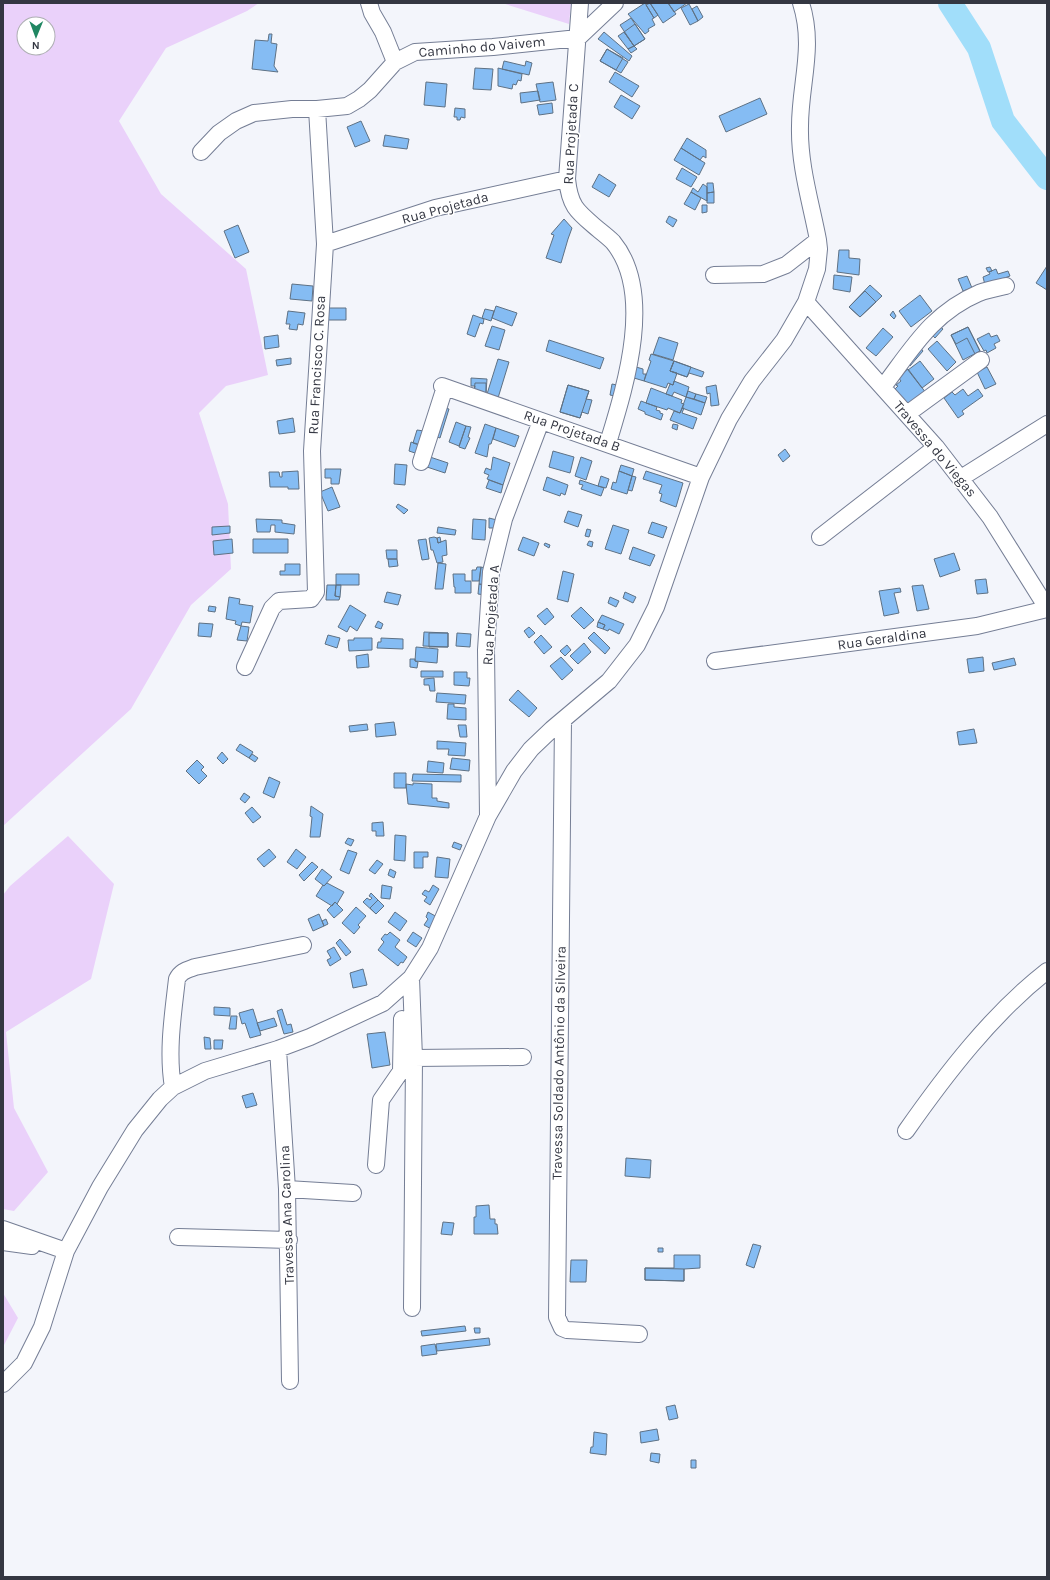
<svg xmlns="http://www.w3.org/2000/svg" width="1050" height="1580" font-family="Karla,sans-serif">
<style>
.green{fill:#ead1fa;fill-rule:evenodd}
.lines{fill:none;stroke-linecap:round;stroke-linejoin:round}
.river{stroke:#a1defa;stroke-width:24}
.building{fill:#85bcf3;stroke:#5e7184}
.minor-casing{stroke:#757e95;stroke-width:18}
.minor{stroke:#fff;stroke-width:16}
.labels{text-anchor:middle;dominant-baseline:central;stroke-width:3;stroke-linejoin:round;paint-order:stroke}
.street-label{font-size:14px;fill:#343742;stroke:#fff}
</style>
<rect width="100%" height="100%" fill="#f3f5fb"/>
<path class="green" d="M3,3H259L247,11L166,48L119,121L161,194L246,269L268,375L226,386L199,413L228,504L231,569L191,605L131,709L3,826ZM24,24H48V48H24Z
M502,3H571L569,24Z
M68,836L114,884L91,979L6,1032L14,1108L48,1172L14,1211L3,1209V895L10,886Z
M3,1293L18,1318L3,1347Z"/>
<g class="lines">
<path class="river" d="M950,3L979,48L1003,121L1047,178"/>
</g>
<path class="building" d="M645,3L654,18L652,19L655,25L648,29L649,31L645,34L628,14Z
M650,3L658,15L654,18L646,5Z
M650,3H668L676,14L663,23Z
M668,3H687L674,12Z
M689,4L698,21L690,25L681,8Z
M697,6L703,17L698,21L692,9Z
M631,18L645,39L634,46L620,25Z
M635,24L645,39L634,46L624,32Z
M604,32L632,56L629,61L598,39Z
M624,32L634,46L628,49L618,36Z
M269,34H272L271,43L277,44L274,66L278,72L252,69L255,40L268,41Z
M634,46L637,49L631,53L628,49Z
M607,49L623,58L616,70L600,61Z
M607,49L628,62L621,73L600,61Z
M504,61L525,66L526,61L532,63L529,75L502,69Z
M475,68L493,69L491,90L473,89Z
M498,68L522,74L521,81L518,80L516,85L513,84L512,89L498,86Z
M615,72L639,86L632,97L609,82Z
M426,82L447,84L445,107L424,105Z
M553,82L556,100L540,102L536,84Z
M538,91L540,100L521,103L520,93Z
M621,95L640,106L632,119L614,107Z
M760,98L767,114L726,132L719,116Z
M552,103L553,113L539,115L537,105Z
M455,108L465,109V118L461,117L460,120H457V117H454Z
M361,121L370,141L355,147L347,127Z
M385,135L409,139L407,149L383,146Z
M687,138L706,150V158L703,156L700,160L681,148Z
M681,148L705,163L699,175L674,160Z
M682,168L697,177L691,187L676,179Z
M599,174L616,185L609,197L592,187Z
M707,183H713L714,192L707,193Z
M703,184L707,187V201L691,192L693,188L698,192Z
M691,192L701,198L695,210L684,204Z
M714,192V203H707V193Z
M702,205H707V212L702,213Z
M669,216L677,220L673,227L666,222Z
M564,219L572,228L568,239L561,263L546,258L554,235L551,234Z
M238,225L249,252L235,258L224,231Z
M839,250H849V258L860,259L859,275L837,272Z
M1047,266V290L1036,283Z
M990,267L992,271L988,272L986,268Z
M996,269L998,274L1008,271L1010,276L985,285L983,277L990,274L989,272Z
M834,275L852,277L850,292L833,289Z
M967,276L972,288L963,291L958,279Z
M292,284L313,286L312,301L290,299Z
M870,285L882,296L860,317L849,307Z
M865,291L876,302L860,317L849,307Z
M920,295L932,311L911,327L899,311Z
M496,306L517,313L512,326L492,318Z
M328,308H346V320H328Z
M485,309L494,311L491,321L482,318Z
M288,311L305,313L303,325L298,324L297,330L289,329L290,324H286Z
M893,311L896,316L894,319L890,315Z
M473,315L484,319L483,324L480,323L475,337L467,334Z
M937,324L943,329L935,338L930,333Z
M492,326L505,330L499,350L485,346Z
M968,327L980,351L975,354L967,338L956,344L951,335Z
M968,327L980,351L963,360L951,335Z
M883,328L893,337L876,356L866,348Z
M989,333L991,337L997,335L1000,341L994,344L996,348L987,353L986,350L984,351L977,339Z
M278,335L279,347L265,349L264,337Z
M659,337L678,343L673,360L653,354Z
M549,340L604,358L600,369L546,351Z
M937,341L956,362L947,371L928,349Z
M919,346L923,351L910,366L906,362Z
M651,354L674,361L670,371L677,373L673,385L668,383L666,388L644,381L651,361L649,360Z
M291,358V364L277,366L276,360Z
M498,359L509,362L498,398L487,394Z
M674,361L691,367L687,377L670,371Z
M674,361L704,372L702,377L689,373L687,377L670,371Z
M920,361L934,379L922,388L908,370Z
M636,367L643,369V374H646L644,381L634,378Z
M987,367L996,384L985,389L977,372Z
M908,369L926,393L908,406L894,390L898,386L896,385L901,381L898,377Z
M471,378L487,379L486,393H474L475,386H471Z
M674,381L689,387L686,397L674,392L672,396L666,394L670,384L673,385Z
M475,383H486V393H474Z
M612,384L617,385L615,396L610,395Z
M568,385L589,391L580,418L560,412Z
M568,385L589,391L586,399L592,400L588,414L582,412L580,418L560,412Z
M716,385L719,405L711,406L710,393L707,394L706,387Z
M651,388L682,400L681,403L684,404L680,413L668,408L667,410L646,403Z
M963,389L968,396L978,389L983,396L962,411L964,414L958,418L944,398L952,392L955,395Z
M688,391L696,394L694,399L686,397Z
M696,394L707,397L705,403L694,399Z
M686,397L705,403L701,415L682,408Z
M641,401L657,407L656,410L660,411V413L663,414L661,420L645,414V412L638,409Z
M441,407L449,409L440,438L432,435Z
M682,408H684L682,413L697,418L693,429L670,420L674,411L680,413Z
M293,418L295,432L279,434L277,421Z
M456,422L466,426L459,446L449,442Z
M485,424L496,428L491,444H489L487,457L475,453Z
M673,424L678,425L677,430L672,428Z
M466,426L471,427L468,437L470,438L465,449L459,447Z
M496,428L519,436L515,447L493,439Z
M417,430L424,431L419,445L413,443Z
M411,442L421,445L418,454L409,451Z
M785,449L790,456L783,462L778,455Z
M553,451L574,457L570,473L549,467Z
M427,456L448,463L445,473L424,466Z
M493,457L510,463L503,485L487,479L489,475L484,473L486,468L491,470Z
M581,457L592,461L586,480L575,476Z
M395,464L407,465L405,485L394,484Z
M621,465L634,469L632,476L619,471Z
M325,469H341L339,484H331V478H325Z
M298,471L299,489H288V487H270L269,472H279L280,477H282V472Z
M619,471L632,476L627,494L611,489L613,482L616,483Z
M646,471L683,483L676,507L660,501L662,494L659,493L662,485L643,479Z
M601,476L609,479L606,488L598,486Z
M632,476L636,477L632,491L628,490Z
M547,477L568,485L565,495L561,493L560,496L543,490Z
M489,480L503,485L501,493L486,488Z
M580,480L604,488L601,496L581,489L583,485L579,484Z
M332,487L340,507L328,511L320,492Z
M398,504L408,510L404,514L396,507Z
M568,511L582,515L578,527L564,522Z
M489,518L497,520L495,528H489Z
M256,519L282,520V523L295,525L294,534L275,532V525H271L270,532H257Z
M473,519L486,520L485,540L472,539Z
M652,522L667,527L663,538L648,533Z
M613,525L629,530L621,554L605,549Z
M230,526V533L212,535V527Z
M438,527L456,530L455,535L437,533Z
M587,529L591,530L589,537L585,536Z
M434,537L437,538L438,543L446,540L447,555L442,556L443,562L437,563L433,550H431L429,538Z
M440,537L441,542L438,543L437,538Z
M523,537L539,543L534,556L518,550Z
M232,539L233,553L214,555L213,541Z
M253,539H288V553H253Z
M426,539L429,559L422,560L418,540Z
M589,541L593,542L592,547L587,545Z
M545,543L550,545L549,548L544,545Z
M633,547L655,555L650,566L629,559Z
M386,550H397V559H387Z
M954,553L960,570L940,577L934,559Z
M388,559H397L398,566L389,567Z
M438,563L446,564L443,589H435Z
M285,564H300V575H280V571H285Z
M477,567H481L479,581H472V570H476Z
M481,567L489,569L485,585L479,584Z
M563,571L574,574L568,602L557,599Z
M336,574H359V585H336Z
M453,574H465V581H471V593H455V587H454Z
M986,579L988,593L977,594L975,580Z
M479,584L486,585L485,595L478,594Z
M327,585H336L335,596L340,597L339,600H326Z
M336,585H341L340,597L335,596Z
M923,585L929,609L917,611L912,586Z
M900,588L901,592L894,593L899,613L884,616L879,591Z
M387,592L401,595L398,605L384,602Z
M625,592L636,597L633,603L623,598Z
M229,597L240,599L239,604L253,606L250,623L242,622L241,626L235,624L236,621L226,619Z
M610,597L619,601L616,607L608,603Z
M350,605L366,615L357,631L350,626L347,632L338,627Z
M209,606L216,607L215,612L208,611Z
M581,607L594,620L584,629L571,616Z
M547,608L554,617L545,625L537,616Z
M602,615L624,624L619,634L609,629L608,631L603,629L605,625L598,622Z
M378,621L383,624L381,629L375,627Z
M598,622L605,625L603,629L597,627Z
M199,623L213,624L211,637L198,636Z
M241,626L249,627L247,641L237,640Z
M529,627L535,633L529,638L524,631Z
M424,632L448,633V647L423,646Z
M594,632L610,648L605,654L588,638Z
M429,633H448V647H429Z
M457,633L471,634L470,647L456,646Z
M328,635L340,638L337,648L325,644Z
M541,635L552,647L544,654L534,642Z
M354,638H372V650L349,651L348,640H354Z
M381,638L403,639V649L377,648L378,642H381Z
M584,643L591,652L578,664L570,656Z
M567,645L571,650L565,656L560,651Z
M416,647L438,649L437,663L415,661Z
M368,654L369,667L357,668L356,656Z
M561,657L573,670L562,680L550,666Z
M983,657L984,671L969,673L967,659Z
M1014,658L1016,665L994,670L992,663Z
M410,659H415V661L418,662L417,668L410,667Z
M421,671H443V677H421Z
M454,672H467V678H470L469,686L454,685Z
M434,678L435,691H430L429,685H424V679Z
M518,690L537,708L529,717L509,700Z
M437,693L466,695L465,704L436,702Z
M448,704H454V707L466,708V720L447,719Z
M394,722L396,735L376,737L375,724Z
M367,724L368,730L350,732L349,726Z
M458,725H466L467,737H460Z
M974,729L977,743L959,745L957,732Z
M437,741L466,743L465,756L448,755L449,749H437Z
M240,744L253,752L249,758L236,750Z
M222,752L228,759L223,764L217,758Z
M252,754L258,758L255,762L249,758Z
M452,758L470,760L469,771L450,769Z
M197,760L204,767L201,770L207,776L199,784L186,771Z
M428,761L444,763L443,773L427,772Z
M394,773H406V788H394Z
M413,774L461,775V782L412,781Z
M269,777L280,782L274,798L263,793Z
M413,783L432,784V798H437V801L449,803V808L408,804L406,784L413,785Z
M244,793L250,797L245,803L240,799Z
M311,806L323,814L320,837H310L312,817L310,816Z
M252,807L261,817L253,823L245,813Z
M383,822L384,836H376V831H372V823Z
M395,835L406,836L405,861L394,860Z
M348,838L354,840L351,846L345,843Z
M454,842L462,845L460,850L452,847Z
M269,849L276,857L264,867L257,859Z
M296,849L306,857L297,869L287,862Z
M348,850L357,853L349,874L340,870Z
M414,852H428V857H423V868H414Z
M437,857L450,859L448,878L435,877Z
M377,860L383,864L375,874L369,870Z
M312,862L318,867L304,881L299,875Z
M322,869L332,877L324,886L315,879Z
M390,869L396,872L394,878L388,875Z
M327,883L344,892L337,904L335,902L332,906L316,896L323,885L324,886Z
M382,885L392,887L390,899L381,898Z
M433,885L439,889L430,905L424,901L427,897L422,894L425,890L429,892Z
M371,893L384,906L376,914L363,902L367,898L370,900L372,898L369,896Z
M378,900L384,906L376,914L370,908Z
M335,902L343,910L334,918L327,910Z
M356,907L366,916L358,925L360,927L354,934L342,923Z
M395,912L407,921L400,931L388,922Z
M428,912L439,918L433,930L424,925L428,919L426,917Z
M319,914L324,926L313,931L308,919Z
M326,919L328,924L324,926L322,921Z
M390,932L400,940L395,947L407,957L403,963L401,962L398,966L378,950L384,942L381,939L385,934L387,935Z
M413,932L422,938L416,947L407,941Z
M340,939L351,952L346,956L336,943Z
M334,947L341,959L330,966L327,960L331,958L327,951Z
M363,969L367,985L353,988L350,973Z
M214,1007L230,1008V1016L214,1015Z
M253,1009L261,1035L250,1038L245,1023L242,1024L239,1013Z
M282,1009L287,1025L291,1024L293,1032L284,1034L277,1011Z
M231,1016H237L236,1029H229Z
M274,1018L277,1026L260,1031L257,1023Z
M385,1032L390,1065L372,1068L367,1034Z
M204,1037L210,1038L211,1049H205Z
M214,1040H223L222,1049H214Z
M253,1093L257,1105L246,1108L242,1096Z
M626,1158L651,1160L650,1178L625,1176Z
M489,1205L490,1219H495V1224H497L498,1234H474V1217H476V1206Z
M443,1222L454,1223L452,1235L441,1234Z
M753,1244L761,1246L754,1268L746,1265Z
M658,1248H663V1252H658Z
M674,1255H700V1268L684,1269V1281L645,1280V1268H674Z
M571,1260H587L586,1282H570Z
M645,1268L684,1269V1281L645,1280Z
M465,1326L466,1331L422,1336L421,1331Z
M474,1328H480V1333H475Z
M489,1338L490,1345L437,1351L436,1344Z
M435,1344L437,1354L422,1356L421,1346Z
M675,1405L678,1418L669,1420L666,1407Z
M657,1429L659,1440L641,1443L640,1432Z
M594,1432L607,1434L606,1455L590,1453L591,1447H593Z
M651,1453L660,1454L659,1463L650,1461Z
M691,1460H696V1468H691Z"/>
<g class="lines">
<g class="minor-casing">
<path id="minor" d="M369,3L372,13L383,32L395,62
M580,3L567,179C570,208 578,212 599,230C604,234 609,238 613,242C655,293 625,387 608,443
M201,152L219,133L236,121L254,113L292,109H317L347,106L359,99L370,90L395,62L415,52L493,47L578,38L615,3
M325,244L435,208L567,179
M714,275L763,274L786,265L818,240
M806,302L936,447L990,517L1047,608
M442,386L701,477
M883,387C912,349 932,313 979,293C987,290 997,288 1006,286
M907,414L981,360
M421,462L445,387
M961,478L1047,424
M820,537L936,447
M715,661L977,626L1047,609
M245,667L272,608L279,601L311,599L316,592L312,451L325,244L317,109
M563,720L557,1317L562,1328L567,1330L639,1334
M488,816L486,650L491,572L504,519L541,421
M411,978L414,1058L412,1308
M278,1049L287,1189L290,1381
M414,1058L523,1057
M173,1087C167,1052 173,1014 177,979C181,971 187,970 195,967L303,945
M906,1131C946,1074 992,1014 1047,971
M376,1165L381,1100L401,1071L402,1019
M287,1189L353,1193
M3,1229L66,1251
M178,1237L289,1240
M3,1242L32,1246
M3,1384L24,1363L42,1327L66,1251L100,1187L135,1130L160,1099L173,1087L205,1071L278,1049L310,1037L383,1003L411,978L430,948L488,816L514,771L531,749L552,729L609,681L637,645L656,607L701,477L729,419L752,381L784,340L806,302L817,269L819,249L818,240C811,203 799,165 800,126C800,83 815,47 801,3"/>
</g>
<use href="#minor" class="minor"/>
</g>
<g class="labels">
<g class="street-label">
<text transform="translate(482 47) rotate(-5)">Caminho do Vaivem</text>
<text transform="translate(571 134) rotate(-87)">Rua Projetada C</text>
<text transform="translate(445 208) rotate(-15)">Rua Projetada</text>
<text transform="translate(317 365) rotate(-87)">Rua Francisco C. Rosa</text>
<text transform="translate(572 431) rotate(19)">Rua Projetada B</text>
<text transform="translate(935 449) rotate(50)">Travessa do Viegas</text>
<text transform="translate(491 615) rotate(-86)">Rua Projetada A</text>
<text transform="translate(882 639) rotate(-8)">Rua Geraldina</text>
<text transform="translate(559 1063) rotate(-89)">Travessa Soldado Antônio da Silveira</text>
<text transform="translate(287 1215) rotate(-92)">Travessa Ana Carolina</text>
</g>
</g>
<rect width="1050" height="1580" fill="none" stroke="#343742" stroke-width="8"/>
<g transform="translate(36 36) rotate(181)"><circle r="19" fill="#ffffff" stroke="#aeafb3"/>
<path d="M0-3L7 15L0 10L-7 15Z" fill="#208762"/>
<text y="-6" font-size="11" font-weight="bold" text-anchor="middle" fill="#343742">N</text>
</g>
</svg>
